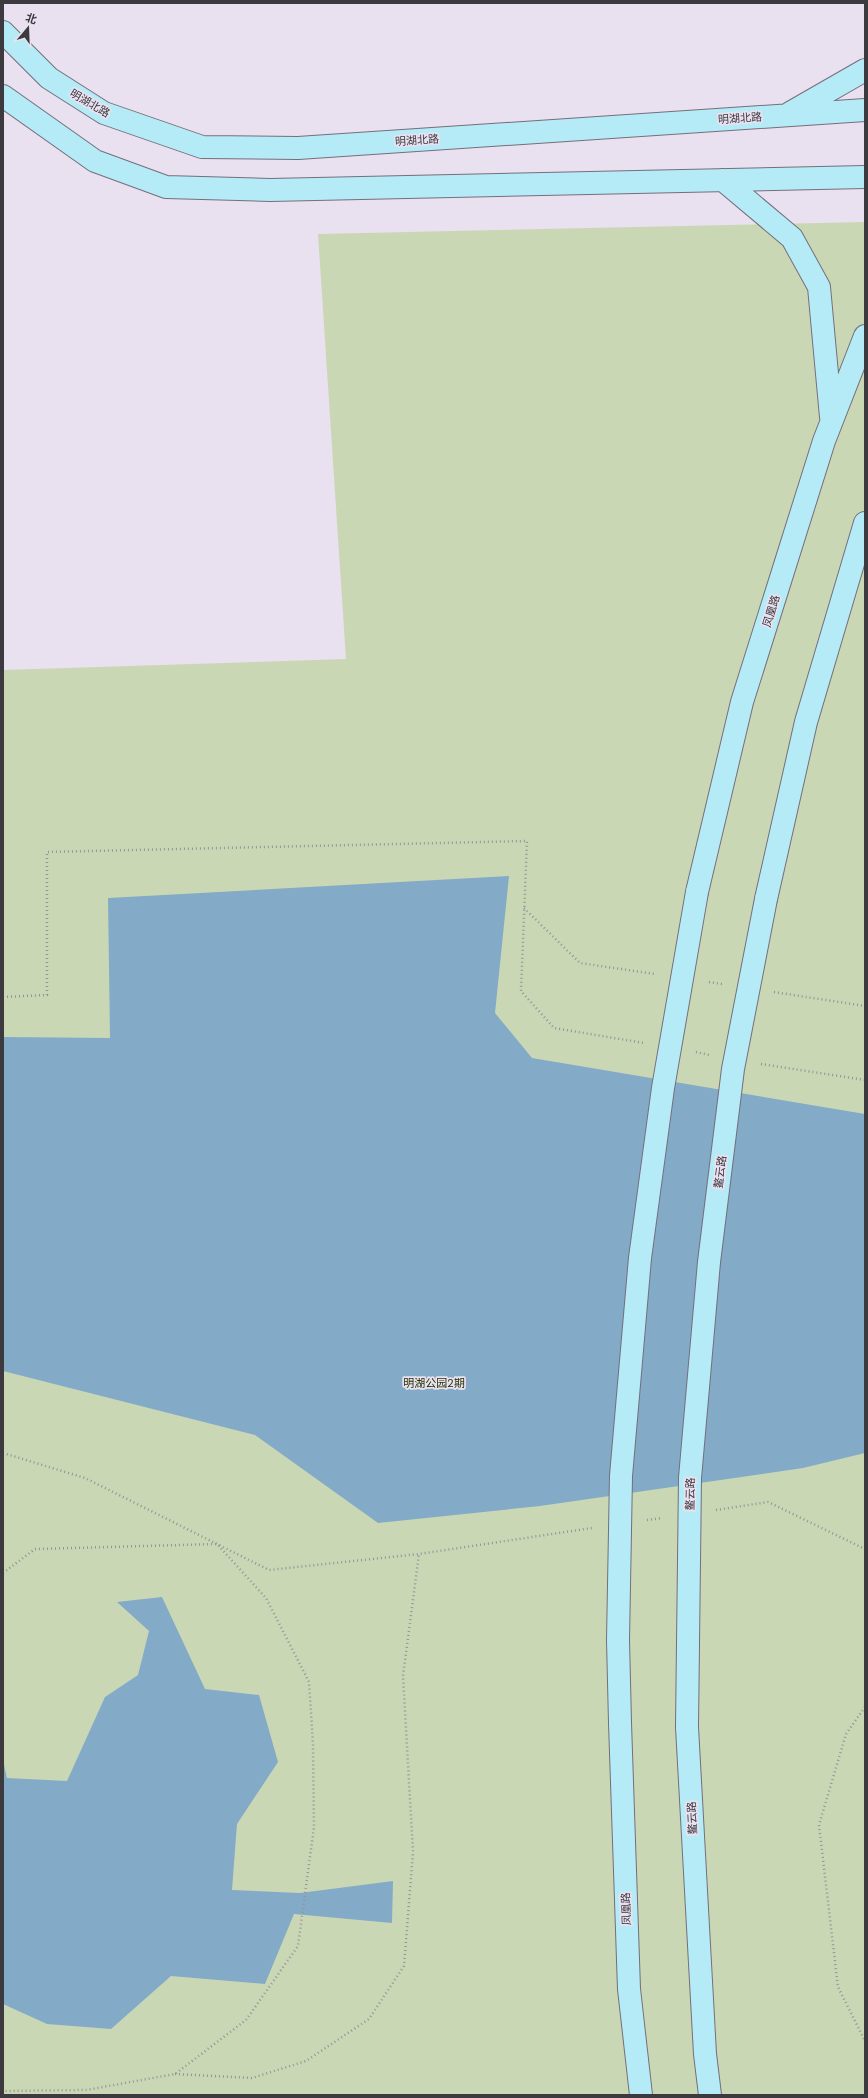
<svg xmlns="http://www.w3.org/2000/svg" width="868" height="2098" font-family="'DM Sans','Noto Sans SC',sans-serif">
<style>
.green{fill:#cad7b4}
.water{fill:#83abc7}
.lines{fill:none;stroke-linecap:round;stroke-linejoin:round}
.secondary-casing{stroke:#756e7b;stroke-width:24}
.path{stroke:#97919c;stroke-width:2.5;stroke-dasharray:1 3;stroke-linecap:butt}
.secondary{stroke:#b5ebf7;stroke-width:22}
.secondary-bridge-casing{stroke:#756e7b;stroke-width:24;stroke-linecap:butt}
.secondary-bridge{stroke:#b5ebf7;stroke-width:22}
.labels{text-anchor:middle;dominant-baseline:central;stroke-width:3.5;stroke-linejoin:round;paint-order:stroke}
.street-label{font-size:11px;fill:#3c393f;stroke:#e9e1ef}
.park-label{font-size:11px;fill:#253100;stroke:#e9e1ef}
</style>
<rect width="100%" height="100%" fill="#e9e1ef"/>
<path class="green" d="M865,222V2095H3V670L346,659L318,234Z"/>
<path class="water" d="M509,876L495,1013L532,1058L865,1114V1453L803,1468L540,1506L378,1523L255,1435L3,1371V1037L110,1038L108,898Z
M162,1597L205,1689L259,1695L278,1762L237,1824L232,1890L300,1893L393,1881L392,1923L294,1914L265,1984L171,1976L111,2029L47,2024L3,2004V1760L7,1778L67,1781L105,1697L138,1675L149,1631L117,1602Z"/>
<g class="lines">
<g class="secondary-casing">
<path id="secondary" d="M3,32L49,78L104,113L202,147L298,148L865,110
M3,96L95,161L166,187L270,190L865,177
M790,113L865,70
M723,180L792,238L819,287L831,417
M697,892L742,702L824,441L865,336
M766,899L806,722L865,523
M620,1723L629,1989L641,2095
M687,1727L705,2054L710,2095"/>
</g>
<path class="path" d="M524,908L580,963L655,974
M709,982L722,984
M774,992L865,1006
M3,997L47,995V852L527,841L521,991L554,1028L644,1043
M696,1052L709,1055
M761,1064L865,1080
M3,1453L85,1478L269,1570L419,1554L592,1528
M716,1510L768,1502L865,1549
M647,1520L662,1518
M3,1573L35,1549L217,1544L266,1598L309,1682L313,1744L314,1827L298,1946L246,2020L175,2074L86,2090L3,2091
M865,1707L846,1734L819,1825L838,1987L865,2041
M175,2074L252,2078L306,2061L369,2019L404,1966L413,1852L403,1676L419,1554"/>
<use href="#secondary" class="secondary"/>
<g class="secondary-bridge-casing">
<path id="secondary-bridge" d="M620,1723L618,1640L621,1476L640,1258L663,1088L697,892
M687,1727L690,1478L709,1262L733,1069L766,899"/>
</g>
<use href="#secondary-bridge" class="secondary-bridge"/>
</g>
<g class="labels">
<g class="street-label">
<text transform="translate(90 103) rotate(30)">明湖北路</text>
<text transform="translate(740 118) rotate(-4)">明湖北路</text>
<text transform="translate(417 140) rotate(-4)">明湖北路</text>
<text transform="translate(771 611) rotate(-73)">凤凰路</text>
<text transform="translate(720 1172) rotate(-83)">鳌云路</text>
<text transform="translate(690 1494) rotate(-89)">鳌云路</text>
<text transform="translate(692 1818) rotate(-93)">鳌云路</text>
<text transform="translate(626 1909) rotate(-92)">凤凰路</text>
</g>
<g class="park-label">
<text x="434" y="1383">明湖公园2期</text>
</g>
</g>
<rect width="868" height="2098" fill="none" stroke="#3c393f" stroke-width="8"/>
<g transform="translate(28 28) rotate(19)" stroke="#e9e1ef" stroke-width="3" paint-order="stroke">
<path d="M0-3L7 15L0 10L-7 15Z" fill="#3c393f"/>
<text y="-6" font-size="11" font-weight="bold" text-anchor="middle" fill="#3c393f">北</text>
</g>
</svg>
